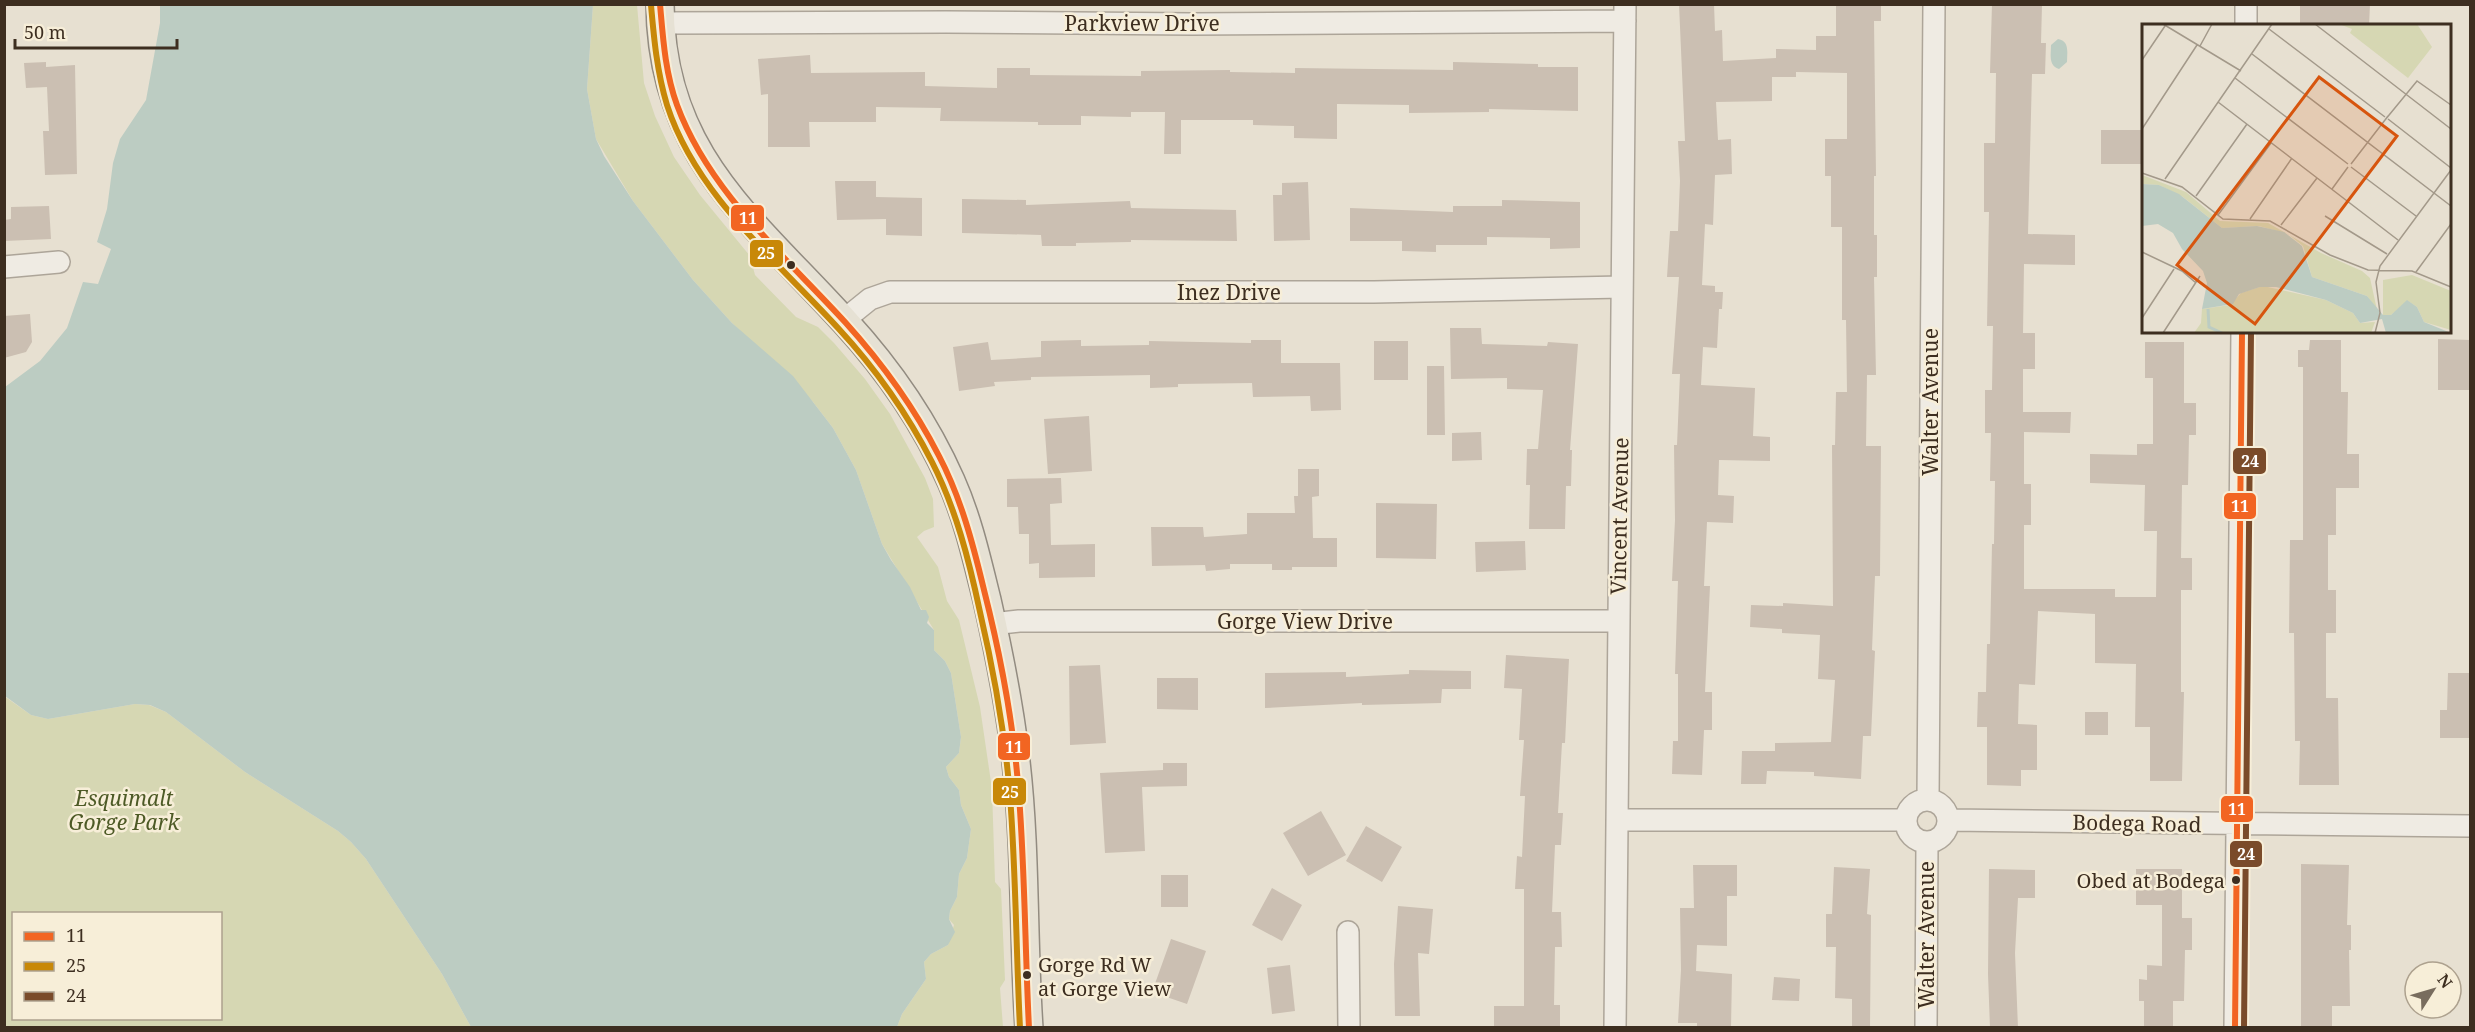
<svg xmlns="http://www.w3.org/2000/svg" width="2475" height="1032" font-family="'Noto Serif',serif">
<style>
.green{fill:#d6d7b3;fill-rule:evenodd}
.water{fill:#bcccc2}
.building{fill:#cbbfb2}
.lines{fill:none;stroke-linecap:round;stroke-linejoin:round}
.minor-casing{stroke:#ada599;stroke-width:24}
.major-casing{stroke:#928b80;stroke-width:30}
.minor{stroke:#efebe3;stroke-width:21}
.major{stroke:#e6e1d4;stroke-width:27}
.bus-1-casing{stroke:#f7eed8;stroke-width:10}
.bus-2-casing{stroke:#f7eed8;stroke-width:10}
.bus-3-casing{stroke:#f7eed8;stroke-width:10}
.bus-1{stroke:#f26522;stroke-width:6}
.bus-2{stroke:#c88808;stroke-width:6}
.bus-3{stroke:#7a4b2a;stroke-width:6}
.bus-dot{fill:#3d2e20;stroke:#f7eed8;stroke-width:2}
.labels{text-anchor:middle;dominant-baseline:central;stroke-width:5;stroke-linejoin:round;paint-order:stroke}
.bus-label{font-size:20px;fill:#3d2e20;stroke:#f7eed8;text-anchor:end}
.street-label{font-size:21px;fill:#3d2e20;stroke:#f7eed8}
.park-label{font-size:21px;font-style:italic;fill:#4d5a26;stroke:#f7eed8}
.inset-river{fill:none;stroke:#bcccc2;stroke-width:3}
.inset-road{fill:none;stroke:#a3998a;stroke-width:1.5}
.view{fill:#d7550e;fill-opacity:0.15;stroke:#d7550e;stroke-width:3}
.inset-edge{fill:none;stroke:#3d2e20;stroke-width:3}
.line-badge{stroke:#f7eed8;stroke-width:2}
.badge-label{font-size:16px;text-anchor:middle;font-weight:bold;fill:#fff}
</style>
<rect width="100%" height="100%" fill="#e7e0d1"/>
<path class="green" d="M593,5H637L644,83L655,116L674,157L700,195L750,256L755,275L796,317L818,327L834,343L865,379L890,414L925,478L933,499L934,527L924,531L917,537L938,567L947,601L959,620L980,707L992,789L995,882L1001,889L1005,980L1000,988L1003,1027H897L902,1014L926,979L924,962L931,954L948,945L954,925L949,919L950,911L957,897L959,874L967,858L971,829L961,805L959,790L949,777L946,767L959,753L961,737L951,673L945,661L934,650V630L882,544L856,470L833,428L813,402L732,323L693,280L633,201L596,139L587,89Z
M4,696L31,715L48,719L135,704L149,705L166,712L245,772L338,831L351,842L366,859L442,974L471,1027H5ZM14,914H220V1018H14Z"/>
<path class="water" d="M160,5H593L587,89L596,139L604,156L633,201L693,280L732,323L793,376L833,428L856,470L882,544L891,560L910,587L921,610H926L929,617L927,623L934,630V650L945,661L951,673L961,737L959,753L946,767L949,777L959,790L961,805L971,829L967,858L959,874L957,897L950,911L949,919L955,932L948,945L931,954L924,962L926,979L902,1014L897,1027H471L442,974L366,859L351,842L338,831L245,772L166,712L150,705L135,704L48,719L31,715L5,696V387L40,361L67,328L83,282L98,284L111,249L97,242L107,209L113,163L120,139L146,100L160,23Z
M2058,39C2070,41 2067,53 2067,62L2059,69C2048,66 2051,54 2051,45Z"/>
<path class="building" d="M1679,4H1714L1715,31L1722,30L1723,61L1776,58V49L1816,50V36H1836V4H1881V21H1874L1876,176H1874V235H1877V277H1874L1876,375H1867L1866,446H1881L1880,576H1875L1872,650L1875,651L1871,736H1863L1861,779L1814,776V772L1767,771L1766,784H1741L1742,751H1775V743L1831,742L1835,680L1818,679L1820,635L1782,633V629L1750,627L1751,605L1783,606V603L1833,606L1832,445H1835L1836,392H1847L1846,320H1842V227H1831V176H1825V139H1847V73L1796,72V77H1772V101L1716,102L1718,140L1731,139L1732,174L1715,175L1713,225L1705,224L1702,285L1715,286V292H1723L1722,309H1719L1717,348L1703,347L1701,385L1755,388L1753,436L1770,437V461L1719,460L1718,495L1734,496L1733,523L1707,522L1704,586H1710L1705,692H1712V730H1704L1702,775L1672,774L1673,741H1678V674H1675L1678,581H1672L1675,520L1674,445H1677L1680,374H1672L1679,277H1667L1670,231H1678L1680,181L1678,141H1685Z
M1992,4L2042,5L2041,43H2046L2045,74H2032L2028,234L2075,235V265L2024,264L2023,333H2035V369H2023V412H2071L2070,433L2024,432V484H2031V525H2024V589H2115V597H2156L2157,531H2144L2145,485L2090,483V454L2137,455V444H2153V378H2145V342H2184V403H2196V435H2189L2188,485H2182L2181,558H2192V590H2181V692H2184L2182,781H2150V727H2135L2136,664L2095,663V614L2038,611L2035,685L2019,684L2018,724L2037,725V770H2021V786L1987,785V727H1977L1978,692H1986L1987,644H1990L1992,544H1994L1995,481H1990L1991,433H1985V390H1992L1993,326H1987L1989,212H1984V143H1995L1996,73H1990Z
M2300,4H2370L2369,26H2300Z
M810,55L811,73L925,72V86L997,88V68H1030V75L1141,76V71L1230,70V72L1295,73V68L1453,70V62L1538,64V67H1578V111L1489,109V112L1409,113V105L1337,104V139L1294,138V126L1253,125V120H1181V154H1164L1165,112H1131V117L1081,116V125H1038V122L940,121L941,108L876,107V122H809L810,147H768V94L761,95L758,59Z
M46,62V67L75,65L77,174L45,175L43,131H49L47,87L26,88L24,63Z
M2101,130H2144V164H2101Z
M835,181H876V197L922,198V236L886,235V219L837,220Z
M1308,182L1310,240L1274,241L1273,195H1282V183Z
M962,199L1026,200V205L1130,201L1131,208L1236,210L1237,241L1131,240V242L1076,243V246H1042L1041,235L962,233Z
M1502,200L1580,202V248L1550,249V238L1487,237V245H1436V252L1402,251V241H1350V208L1453,212V206H1502Z
M49,206L51,239L4,241V220L11,219V207Z
M30,314L32,342L26,352L4,358V316Z
M1450,328H1481L1482,344L1547,346L1548,342L1578,344L1570,450H1572L1571,486H1566L1565,529H1529L1530,485H1526L1527,449H1538L1543,390L1507,389V378L1451,379Z
M2438,339L2470,340V390H2438Z
M1081,340V346L1149,345V341L1251,343V340H1281V363H1340L1341,410L1311,411L1310,396L1253,397L1252,383L1178,384V387L1150,388V375L1031,377V380L994,382L995,386L959,391L953,347L988,342L991,360L1041,357V341Z
M2310,340H2341V392H2348L2347,454H2359V488H2336V535H2328V590H2336V633H2326V698H2338L2339,785H2299L2300,741H2295L2294,633H2289L2290,540H2303V367H2298V350H2309Z
M1374,341H1408V380H1374Z
M1427,366H1444L1445,435H1427Z
M1089,416L1092,471L1048,474L1044,419Z
M1481,432L1482,460L1452,461V433Z
M1298,469H1319V496L1312,497L1313,538H1337V567H1292V570H1272V564H1230V569L1206,571L1205,565L1152,566L1151,527H1203L1204,537L1247,534V513H1295L1294,496H1298Z
M1061,478L1062,503L1050,504L1051,545L1095,544V577L1039,578V563L1029,564V534H1019L1018,507H1007V479Z
M1376,503L1437,504L1436,559L1376,558Z
M1525,541L1526,570L1476,572L1475,542Z
M1506,655L1569,659L1565,743H1562L1558,813H1563L1561,845H1555L1552,912H1561L1562,947H1555L1554,1005H1560V1028H1494V1006H1524V889H1515L1517,856L1522,857L1525,796H1520L1524,740H1519L1522,689L1504,688Z
M1100,665L1106,743L1070,745L1069,666Z
M1409,670L1471,671V689H1442L1441,703L1362,705V703L1265,708V673L1346,672V677L1409,674Z
M2448,673H2470V738H2440V710H2447Z
M1157,678H1198V710L1157,709Z
M2085,712H2108V735H2085Z
M1163,763H1187V786L1142,787L1145,851L1105,853L1100,773L1163,770Z
M1321,811L1346,855L1308,876L1283,833Z
M1366,826L1402,847L1382,882L1346,861Z
M2301,864L2349,865L2347,925H2351V950H2349L2350,1006H2332V1028H2301Z
M1693,865H1737V896H1727V946L1697,945L1696,971L1732,974L1731,1028H1697V1023H1678L1681,970L1680,908H1694Z
M1834,867L1870,869L1867,914L1871,915L1870,1028H1852V999L1835,998L1836,947H1826V914H1832Z
M1989,869L2035,870V898H2018L2015,953L2018,1028H1990L1988,974Z
M2136,869H2182V918H2192V950H2185L2184,1001H2173V1028H2144V1001H2139V979L2147,980V965L2162,966V905H2136Z
M1161,875H1188V907H1161Z
M1272,888L1302,905L1282,941L1252,925Z
M1398,906L1433,909L1429,954L1418,953L1420,1016H1395L1394,964Z
M1171,939L1206,951L1187,1004L1152,992Z
M1290,965L1295,1011L1272,1014L1267,968Z
M1774,977L1800,979L1799,1001L1772,1000Z"/>
<g class="lines">
<g class="minor-casing">
<path id="minor" d="M660,23L946,22L1192,24L1625,21
M2246,26V4
M4,267L59,262
M844,320L870,299L890,292H1374L1622,287
M992,624L1019,621H1618
M1928,799L1934,4
M1906 821a21 21 0 1 1 42 0a21 21 0 1 1-42 0Z
M1617,820H1905
M1948,820L2470,826
M1348,932L1349,1028
M1615,1028L1625,4
M1926,1028L1927,842
M2235,1028L2242,332"/>
</g>
<g class="major-casing">
<path id="major" d="M660,4C661,156 753,220 845,322C888,369 925,422 951,481C968,519 977,560 987,600C999,653 1010,708 1016,762C1026,848 1023,940 1029,1028"/>
</g>
<use href="#minor" class="minor"/>
<use href="#major" class="major"/>
<g class="bus-1-casing">
<path id="bus-1" d="M660,4C663,38 665,72 677,105C709,192 784,255 845,322C882,363 914,407 939,456C961,498 973,544 984,590C1001,657 1014,726 1019,796C1025,873 1025,950 1029,1028
M2235,1028L2242,332"/>
</g>
<g class="bus-2-casing">
<path id="bus-2" d="M651,5C654,39 657,72 667,105C696,195 776,260 838,328C875,368 907,413 932,462C956,509 969,560 980,612C994,672 1005,734 1010,796C1016,873 1016,950 1020,1028"/>
</g>
<g class="bus-3-casing">
<path id="bus-3" d="M2244,1028L2251,332"/>
</g>
<use href="#bus-1" class="bus-1"/>
<use href="#bus-2" class="bus-2"/>
<use href="#bus-3" class="bus-3"/>
</g>
<g class="bus-dot">
<circle cx="791" cy="265" r="5"/>
<circle cx="2236" cy="880" r="5"/>
<circle cx="1027" cy="975" r="5"/>
</g>
<g class="labels">
<g class="bus-label">
<text x="2225" y="880">Obed at Bodega</text>
<text x="1038" y="964" text-anchor="start">Gorge Rd W<tspan x="1038" dy="24">at Gorge View</tspan></text>
</g>
<g class="street-label">
<text x="1142" y="23">Parkview Drive</text>
<text x="1229" y="292">Inez Drive</text>
<text transform="translate(1930 402) rotate(-90)">Walter Avenue</text>
<text transform="translate(1619 516) rotate(-89)">Vincent Avenue</text>
<text x="1305" y="621">Gorge View Drive</text>
<text transform="translate(2137 823) rotate(1)">Bodega Road</text>
<text transform="translate(1926 935) rotate(-90)">Walter Avenue</text>
</g>
<g class="park-label">
<text x="124" y="798">Esquimalt<tspan x="124" dy="24">Gorge Park</tspan></text>
</g>
</g>
<g transform="translate(2142 24)">
<rect width="309" height="309" fill="#e7e0d1"/>
<path d="M197,0H275L290,23L266,54L208,9L210,5ZM0,151L44,168L78,197L126,199L179,229L220,247L228,254L235,286L225,272L170,253L161,222L146,210L117,202L80,204L41,173L17,161L0,160ZM270,251L309,267V306L282,298L275,283L266,277L249,291H241V256ZM121,262L184,276L211,289L218,299L233,298L229,309H52L59,299L60,285L88,281L99,269Z" fill="#d6d7b3"/>
<path d="M0,160L17,161L37,170L80,204L115,202L142,208L160,222L170,253L225,272L241,291H249L265,276L275,283L282,298L309,309H244L240,295L218,299L211,289L184,276L134,263H118L97,270L91,280L60,285L65,259L61,247L40,225L31,209L16,200L0,202Z" fill="#bcccc2"/>
<path class="inset-river" d="M66,285L67,303L80,309"/>
<path class="inset-road" d="M21,0L99,47M173,0L309,105M127,5L243,93M58,22L70,0M110,30L309,182M0,36L23,2M93,54L206,140M76,78L256,216M246,92L243,96L275,57L309,81M246,95L309,144M0,105L55,21M209,140L243,96M209,143L274,192M0,149L40,163L81,195L128,197L188,231L226,246L270,247L309,263M23,155L130,0M190,165L206,143M54,172L105,100M76,191L129,119M183,192L245,230M108,195L150,134M139,201L175,154M0,228L40,247L54,259M274,248L309,200M0,294L32,245M21,309L58,252M233,309L238,289L234,258L238,242L309,146"/>
<path class="view" d="M177,53L255,112L113,300L35,241Z"/>
<rect width="309" height="309" class="inset-edge"/>
</g>
<g class="line-badge">
<rect x="730" y="204" width="35" height="28" rx="6" fill="#f26522"/>
<rect x="749" y="239" width="35" height="29" rx="6" fill="#c88808"/>
<rect x="2232" y="447" width="35" height="28" rx="6" fill="#7a4b2a"/>
<rect x="2223" y="492" width="34" height="28" rx="6" fill="#f26522"/>
<rect x="997" y="732" width="34" height="29" rx="6" fill="#f26522"/>
<rect x="992" y="777" width="35" height="29" rx="6" fill="#c88808"/>
<rect x="2220" y="795" width="34" height="28" rx="6" fill="#f26522"/>
<rect x="2229" y="840" width="34" height="28" rx="6" fill="#7a4b2a"/>
</g>
<g class="badge-label">
<text x="748" y="224">11</text>
<text x="766" y="259">25</text>
<text x="2250" y="467">24</text>
<text x="2240" y="512">11</text>
<text x="1014" y="753">11</text>
<text x="1010" y="798">25</text>
<text x="2237" y="815">11</text>
<text x="2246" y="860">24</text>
</g>
<rect width="2475" height="1032" fill="none" stroke="#3d2e20" stroke-width="12"/>
<rect x="12" y="912" width="210" height="108" fill="#f7eed8" stroke="#ada18e" stroke-width="1.5"/>
<rect x="24" y="932" width="30" height="9" fill="#f26522" stroke="#ada18e" stroke-width="1.5"/>
<text x="66" y="942" font-size="18" fill="#3d2e20">11</text>
<rect x="24" y="962" width="30" height="9" fill="#c88808" stroke="#ada18e" stroke-width="1.5"/>
<text x="66" y="972" font-size="18" fill="#3d2e20">25</text>
<rect x="24" y="992" width="30" height="9" fill="#7a4b2a" stroke="#ada18e" stroke-width="1.5"/>
<text x="66" y="1002" font-size="18" fill="#3d2e20">24</text>
<g transform="translate(2433 990) rotate(53)"><circle r="28" fill="#f7eed8" stroke="#ada18e" stroke-width="1.5"/>
<path d="M0-4.5L10 22L0 15L-10 22Z" fill="#786c5e"/>
<text y="-9" font-size="16" font-weight="bold" text-anchor="middle" fill="#3d2e20">N</text>
</g>
<path d="M15 39v9h162v-9" fill="none" stroke="#3d2e20" stroke-width="3"/>
<text x="24" y="39" font-size="18" fill="#3d2e20" stroke="#f7eed8" stroke-width="4.5" paint-order="stroke">50 m</text>
</svg>
